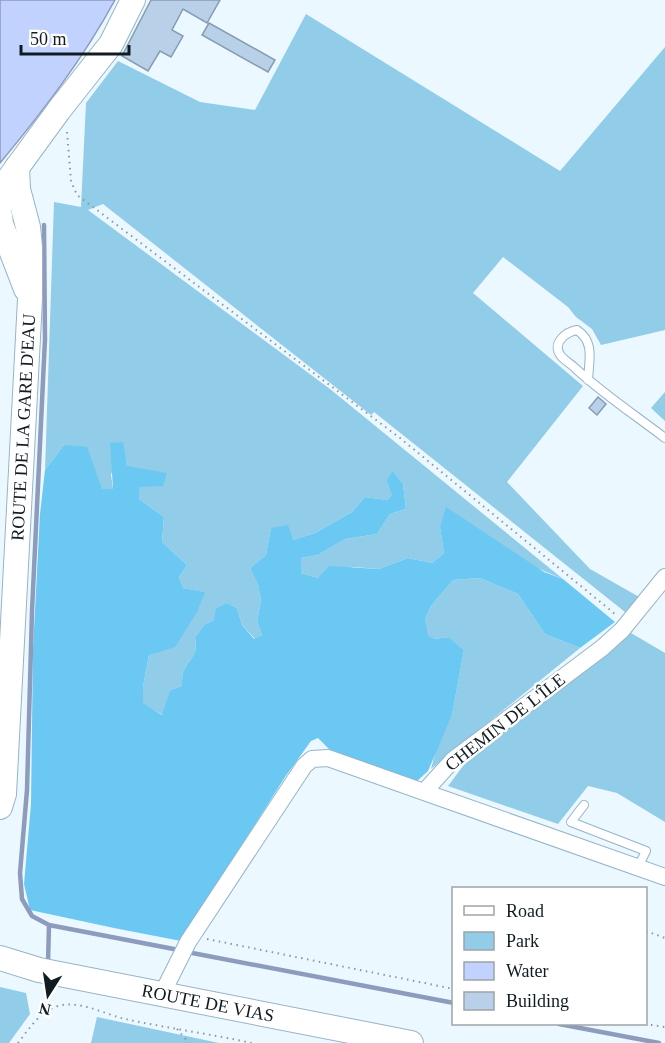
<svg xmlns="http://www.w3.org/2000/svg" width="665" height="1043" font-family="Georgia,serif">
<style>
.green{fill:#91cce8}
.forest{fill:#6ac8f3}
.water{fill:#c2d2ff;stroke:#8d9bbd;stroke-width:1.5}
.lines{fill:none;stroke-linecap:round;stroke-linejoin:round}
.stream{stroke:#8d9bbd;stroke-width:4.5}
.building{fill:#b8d0e8;stroke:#869cb3;stroke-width:1.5}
.service-casing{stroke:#95b5c6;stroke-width:10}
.minor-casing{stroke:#95b5c6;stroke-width:18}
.secondary-casing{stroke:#95b5c6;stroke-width:26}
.path{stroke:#8b989e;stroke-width:2;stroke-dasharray:1.5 4.5;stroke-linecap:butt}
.service{stroke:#fff;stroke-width:8}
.minor{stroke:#fff;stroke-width:16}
.secondary{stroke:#fff;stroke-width:24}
.labels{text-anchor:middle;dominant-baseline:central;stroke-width:5;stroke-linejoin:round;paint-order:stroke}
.street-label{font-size:18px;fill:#101c22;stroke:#fff}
</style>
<rect width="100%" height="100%" fill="#ebf8ff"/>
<path class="green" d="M306,14L560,171L665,47V330L601,345L592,329L576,317L568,307L503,257L473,293L583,386L507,482L590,569L641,598L625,612L374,412L371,415L103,204L88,210L330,389L563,579L440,527L444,553L432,563L408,558L379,569L353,567L318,578L301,573V558L318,555L345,539L377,534L390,514L406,509L403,484L393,471L392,495L387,500L365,497L352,512L315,533L293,540L271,528L266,555L250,568L258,583L261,601L257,621L262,635L255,639L242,625L237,608L227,603L214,620L205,624L195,637C198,662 191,653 184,670C182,674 182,681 182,686L170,690L163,715L143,704V687L149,655L204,592L183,588L179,577L187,565L162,542L164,517L139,499V487L127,466L122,442L111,475L113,489H102L64,445L45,470L54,202L81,207L86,103L118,61L200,102L255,110Z
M665,392V421L651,408Z
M480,578L518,594L545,634L580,648L431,769L436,750L452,715L464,650L449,637L435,639L427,636L425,619L431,606L453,580Z
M631,633L665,653V822L617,793L588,786L558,824L448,786L466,762Z
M0,987L26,993L30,1014L9,1043H0Z
M97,1017L219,1043H91Z"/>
<path class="forest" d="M123,442L127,466L167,473L163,486L139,487V499L164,517L162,542L187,565L179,577L183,588L205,592L197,612L175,647L149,655L143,687V703L162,715L170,690L182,686C182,681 182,674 184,670C191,654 198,660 195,637L205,624L214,620L216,609L227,603L237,608L242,625L254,639L262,635L257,621L261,601L258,584L250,568L266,555L271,528L288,525L293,540L315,533L352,512L365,497L387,500L392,495L387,480L393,471L403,484L406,509L390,514L377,534L345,539L318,555L301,558V573L318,578L329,566L379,569L408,558L432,563L444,553L440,527L446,507L544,572L563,579L615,622L580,648L545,634L518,594L480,578L453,580L431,606L425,619L428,636L435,639L449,637L464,650L452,715L428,771L417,781L333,753L318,738L311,741L285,777L181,941L114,928L30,910L24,884L31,804L33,649L40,514L45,470L64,445L87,447L102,489H113L110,443Z"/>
<path class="water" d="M0,0H115C83,59 43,111 0,163Z"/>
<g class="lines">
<path class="stream" d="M44,225L45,339L32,611L27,790L20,873L22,899L32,916L49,925L179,950
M187,952L454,1003
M48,963L49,925
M559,1024L659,1043"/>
</g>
<path class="building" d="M151,0H220L207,23L183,9L172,30L183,36L171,57L160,51L148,71L122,56Z
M209,23L275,60L268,72L202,35Z
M598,397L606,404L597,415L589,408Z"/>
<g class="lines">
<g class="service-casing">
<path id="service" d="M588,380C589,360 595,342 577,330C566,332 551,343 561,356C564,360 571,364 575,368C603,394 635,415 665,438
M584,805L571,822L646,851L638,867"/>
</g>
<g class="minor-casing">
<path id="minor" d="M424,792L665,877
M162,994L188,942L304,766L312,759L328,758L424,792L453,760L602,648L622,630L665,577"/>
</g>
<g class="secondary-casing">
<g id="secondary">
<path d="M0,205L3,189L8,180L59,110L111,44L133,0"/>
<path d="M0,216L1,224L26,289"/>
<path id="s1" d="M0,807L4,794L30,299V247L28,227L18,189L17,167"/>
<path id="s2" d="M0,958L39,970L411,1043"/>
</g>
</g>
<path class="path" d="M67,132L71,181L77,195L400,438L615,614
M646,931L665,938
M207,939L454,989
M645,1024L665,1027
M177,1029L189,1043
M18,1043C29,1029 40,1011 58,1006C80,1000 104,1014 125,1019C167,1028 210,1034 252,1043"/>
<use href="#service" class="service"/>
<use href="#minor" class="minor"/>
<use href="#secondary" class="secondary"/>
</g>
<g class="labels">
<g class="street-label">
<text stroke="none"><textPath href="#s1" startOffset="381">ROUTE DE LA GARE D'EAU</textPath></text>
<text transform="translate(505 722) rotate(-38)">CHEMIN DE L'ÎLE</text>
<text stroke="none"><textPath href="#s2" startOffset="213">ROUTE DE VIAS</textPath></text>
</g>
</g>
<rect x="452" y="887" width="195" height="138" fill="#ffffff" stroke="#9fa4a7" stroke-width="1.5"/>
<rect x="464" y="906" width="30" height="9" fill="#ffffff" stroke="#9fa4a7" stroke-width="1.5"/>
<text x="506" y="917" font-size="18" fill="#101c22">Road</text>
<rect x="464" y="932" width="30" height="18" fill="#91cce8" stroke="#9fa4a7" stroke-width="1.5"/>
<text x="506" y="947" font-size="18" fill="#101c22">Park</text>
<rect x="464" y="962" width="30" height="18" fill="#c2d2ff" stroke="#9fa4a7" stroke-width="1.5"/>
<text x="506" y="977" font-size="18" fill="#101c22">Water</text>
<rect x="464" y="992" width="30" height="18" fill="#b8d0e8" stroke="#9fa4a7" stroke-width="1.5"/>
<text x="506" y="1007" font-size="18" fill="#101c22">Building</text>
<g transform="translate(48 995) rotate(192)" stroke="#ffffff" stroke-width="4.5" paint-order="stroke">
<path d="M0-4.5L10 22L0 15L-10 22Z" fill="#101c22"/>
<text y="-9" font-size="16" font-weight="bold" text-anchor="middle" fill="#101c22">N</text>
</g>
<path d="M21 45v9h108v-9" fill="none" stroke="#101c22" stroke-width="3"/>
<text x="30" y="45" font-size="18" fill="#101c22" stroke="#ffffff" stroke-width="4.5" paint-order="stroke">50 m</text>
</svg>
